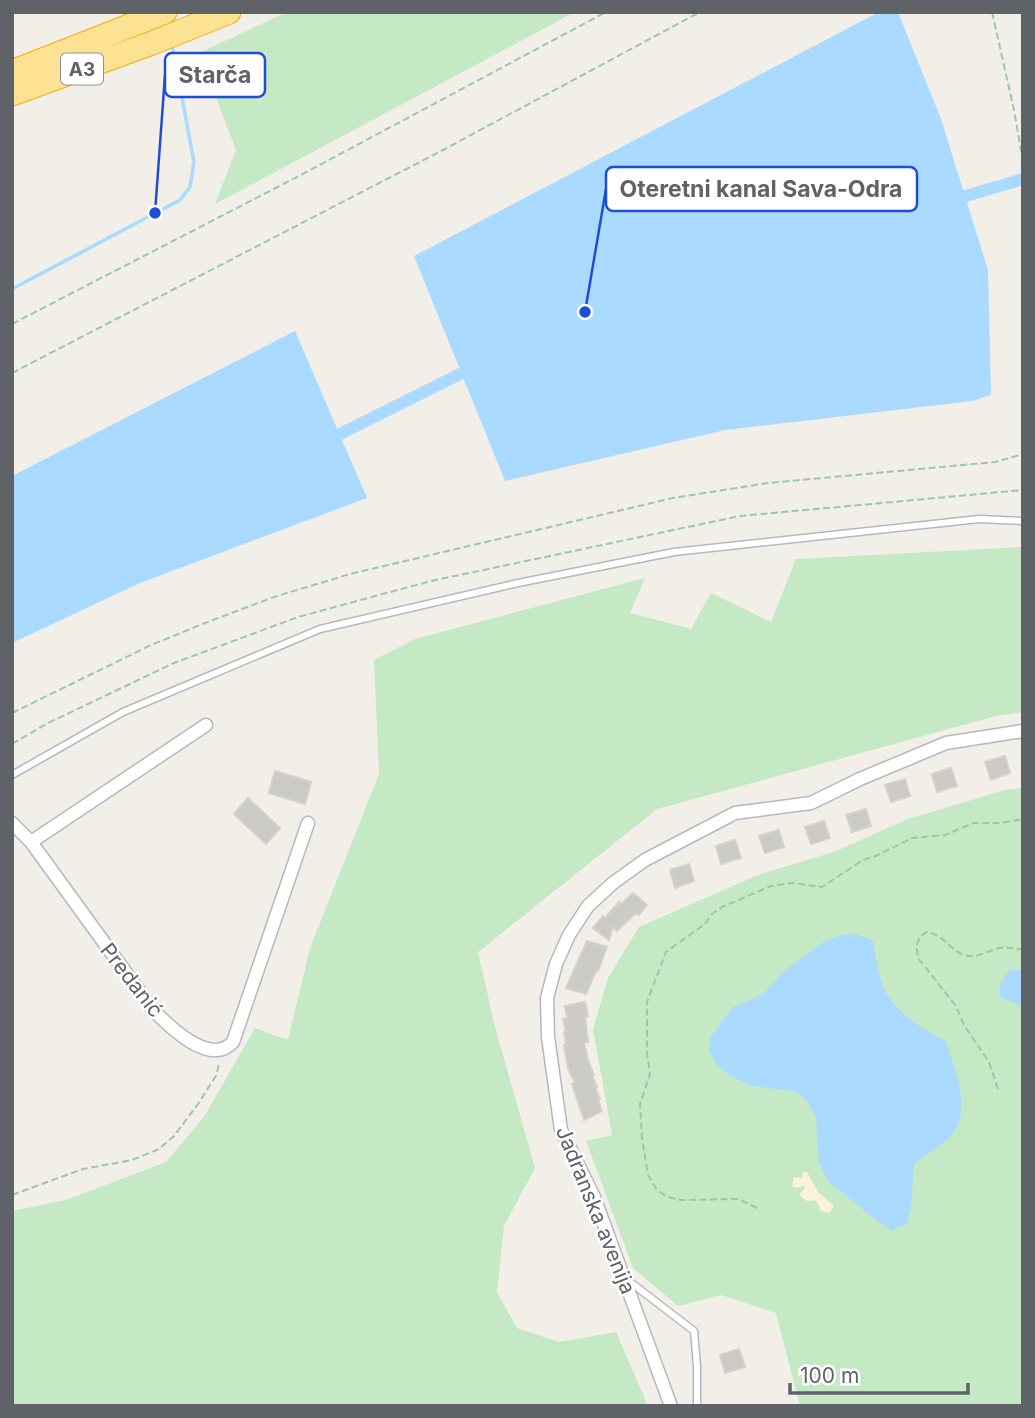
<svg xmlns="http://www.w3.org/2000/svg" width="1035" height="1418" font-family="Inter,sans-serif">
<style>
.green{fill:#c5e8c5}
.sand{fill:#fbf3d9}
.water{fill:#aadaff}
.lines{fill:none;stroke-linecap:round;stroke-linejoin:round}
.stream{stroke:#aadaff;stroke-width:3.5}
.canal{stroke:#aadaff;stroke-width:12}
.building{fill:#cccac5;stroke:#d6d1c6;stroke-width:2}
.service-casing{stroke:#b5b8bc;stroke-width:9}
.minor-casing{stroke:#b5b8bc;stroke-width:15}
.motorway-casing{stroke:#f9ab00;stroke-width:25}
.path{stroke:#9cc7a9;stroke-width:2;stroke-dasharray:7 3.5;stroke-linecap:butt}
.service{stroke:#fff;stroke-width:6}
.minor{stroke:#fff;stroke-width:12}
.motorway{stroke:#fde293;stroke-width:23}
.labels{text-anchor:middle;dominant-baseline:central;stroke-width:5;stroke-linejoin:round;paint-order:stroke}
.shield{fill:#fff;stroke:#8f9295;stroke-width:2}
.shield-label{font-size:19px;font-weight:bold;fill:#5f6368}
.street-label{font-size:21px;fill:#5f6368;stroke:#fff}
.leader{fill:none;stroke:#1d4ed8;stroke-width:2.5}
.callout-dot{fill:#1d4ed8;stroke:#fff;stroke-width:2.5}
.callout{fill:#fff;stroke:#1d4ed8;stroke-width:2.5}
.callout-label{font-size:23px;text-anchor:middle;font-weight:bold;fill:#5f6368}
</style>
<rect width="100%" height="100%" fill="#f1efe8"/>
<path class="green" d="M287,12H575L215,204L236,150L199,53Z
M1023,547V712L996,716L657,809L478,952L495,1027L535,1168L504,1226L497,1292L517,1328L559,1342L616,1332L648,1406H12V1211L66,1200L166,1162L204,1117L255,1028L288,1040L310,948L379,774L374,660L415,639L645,578L630,613L691,629L711,593L771,622L796,559Z
M1023,788V1406H800L776,1313L721,1295L678,1306L633,1268L586,1141L612,1135L593,1029L608,978L639,927L758,875L834,852L908,819L1005,790Z"/>
<path class="sand" d="M805,1172H807L818,1192L834,1206L829,1213L821,1211L816,1200L806,1201L799,1194L805,1188L804,1186L796,1188L792,1186L794,1177L802,1178V1173Z"/>
<path class="water" d="M879,12H898L941,119L988,270L991,395L972,401L725,430L505,481L414,256Z
M295,331L367,498L140,583L12,643V476Z
M856,934L873,941C876,959 878,980 888,996C901,1016 926,1031 946,1041C955,1073 976,1114 946,1141C936,1149 924,1156 914,1164L911,1209L907,1224L891,1230L880,1223L828,1181L819,1163L816,1118L808,1102L795,1091L751,1086L730,1076L717,1064L709,1051V1039L732,1008L763,994L782,973L825,941L842,935Z
M1010,970H1023V1007L999,996L1001,982Z"/>
<g class="lines">
<path class="stream" d="M12,289L180,200L190,187L194,162L172,45"/>
<path class="canal" d="M949,201L1023,179
M324,442L474,367"/>
</g>
<path class="building" d="M1005,756L1010,773L991,780L985,762Z
M951,768L957,786L937,792L932,774Z
M275,771L311,782L305,804L269,793Z
M905,779L910,796L891,802L885,785Z
M248,798L280,828L266,844L234,814Z
M866,809L871,826L852,832L846,815Z
M824,821L830,838L811,844L805,827Z
M779,830L784,847L765,853L759,836Z
M735,840L741,858L721,864L716,846Z
M689,864L694,881L675,888L670,870Z
M633,893L647,905L639,915L636,913L617,931L613,927L609,940L593,928L603,916L605,918L620,901L618,907Z
M587,941L607,947L598,971H596L586,994L566,988Z
M585,1002L588,1016L585,1017L588,1042H584L588,1060L594,1075L592,1076L597,1087L595,1088L600,1099L598,1100L602,1111L584,1120L572,1084L575,1083L568,1068L564,1045H566L564,1032H566L563,1019L567,1018L565,1006Z
M739,1349L745,1367L725,1373L720,1355Z"/>
<g class="lines">
<g class="service-casing">
<path id="service" d="M12,775L123,712L320,629L518,583L674,552L979,519L1023,521
M625,1278L694,1331L697,1366V1406"/>
</g>
<g class="minor-casing">
<path id="minor" d="M12,823L31,842L153,1010C170,1027 210,1067 233,1042L308,823
M31,842L206,725
M671,1406L594,1197L561,1130L548,1037L547,998L556,964L569,935L588,906L613,883L645,860L735,813L811,803L860,779L946,743L1023,731"/>
</g>
<g class="motorway-casing">
<path id="motorway" d="M12,72L165,12
M12,94L152,43L229,12"/>
</g>
<path class="path" d="M992,12L1014,110L1023,162
M12,324L299,176L606,12
M12,373L443,150L700,12
M12,713L149,646L205,623L274,597L350,574L673,498L768,483L995,462L1023,454
M12,744L48,723L174,663L298,617L431,581L740,516L1023,490
M998,1089L989,1062L964,1025L956,1006L918,958C916,947 916,937 927,932C946,936 949,950 964,955C975,959 985,952 996,949C1005,946 1013,948 1023,950
M12,1195L83,1169L132,1160L159,1149L174,1136L198,1104L217,1074L219,1062
M757,1208L738,1199L681,1200L668,1197L657,1190L648,1175L642,1138L640,1104L650,1074L647,1053V1002L666,952L705,924L712,914L722,907L771,886L792,883L822,887L863,860L878,855L912,838L945,835L974,823H1000L1023,819"/>
<use href="#service" class="service"/>
<use href="#minor" class="minor"/>
<use href="#motorway" class="motorway"/>
</g>
<g class="labels">
<rect class="shield" x="61" y="53.5" width="42" height="31" rx="5"/>
<g class="shield-label">
<text x="82" y="69">A3</text>
</g>
<g class="street-label">
<text transform="translate(132 980) rotate(52)">Predanić</text>
<text transform="translate(596 1210) rotate(68)">Jadranska avenija</text>
</g>
</g>
<path class="leader" d="M155 213L165 75M585 312L606 189"/>
<g class="callout-dot">
<circle cx="155" cy="213" r="7"/>
<circle cx="585" cy="312" r="7"/>
</g>
<g class="callout">
<rect x="165" y="53" width="100" height="44" rx="7"/>
<rect x="606" y="167" width="311" height="44" rx="7"/>
</g>
<g class="callout-label">
<text x="215" y="83">Starča</text>
<text x="761" y="197">Oteretni kanal Sava-Odra</text>
</g>
<rect width="1035" height="1418" fill="none" stroke="#5f6368" stroke-width="28"/>
<path d="M790 1383v10h178v-10" fill="none" stroke="#5f6368" stroke-width="3.5"/>
<text x="800" y="1383" font-size="21" fill="#5f6368" stroke="#ffffff" stroke-width="5" paint-order="stroke">100 m</text>
</svg>
